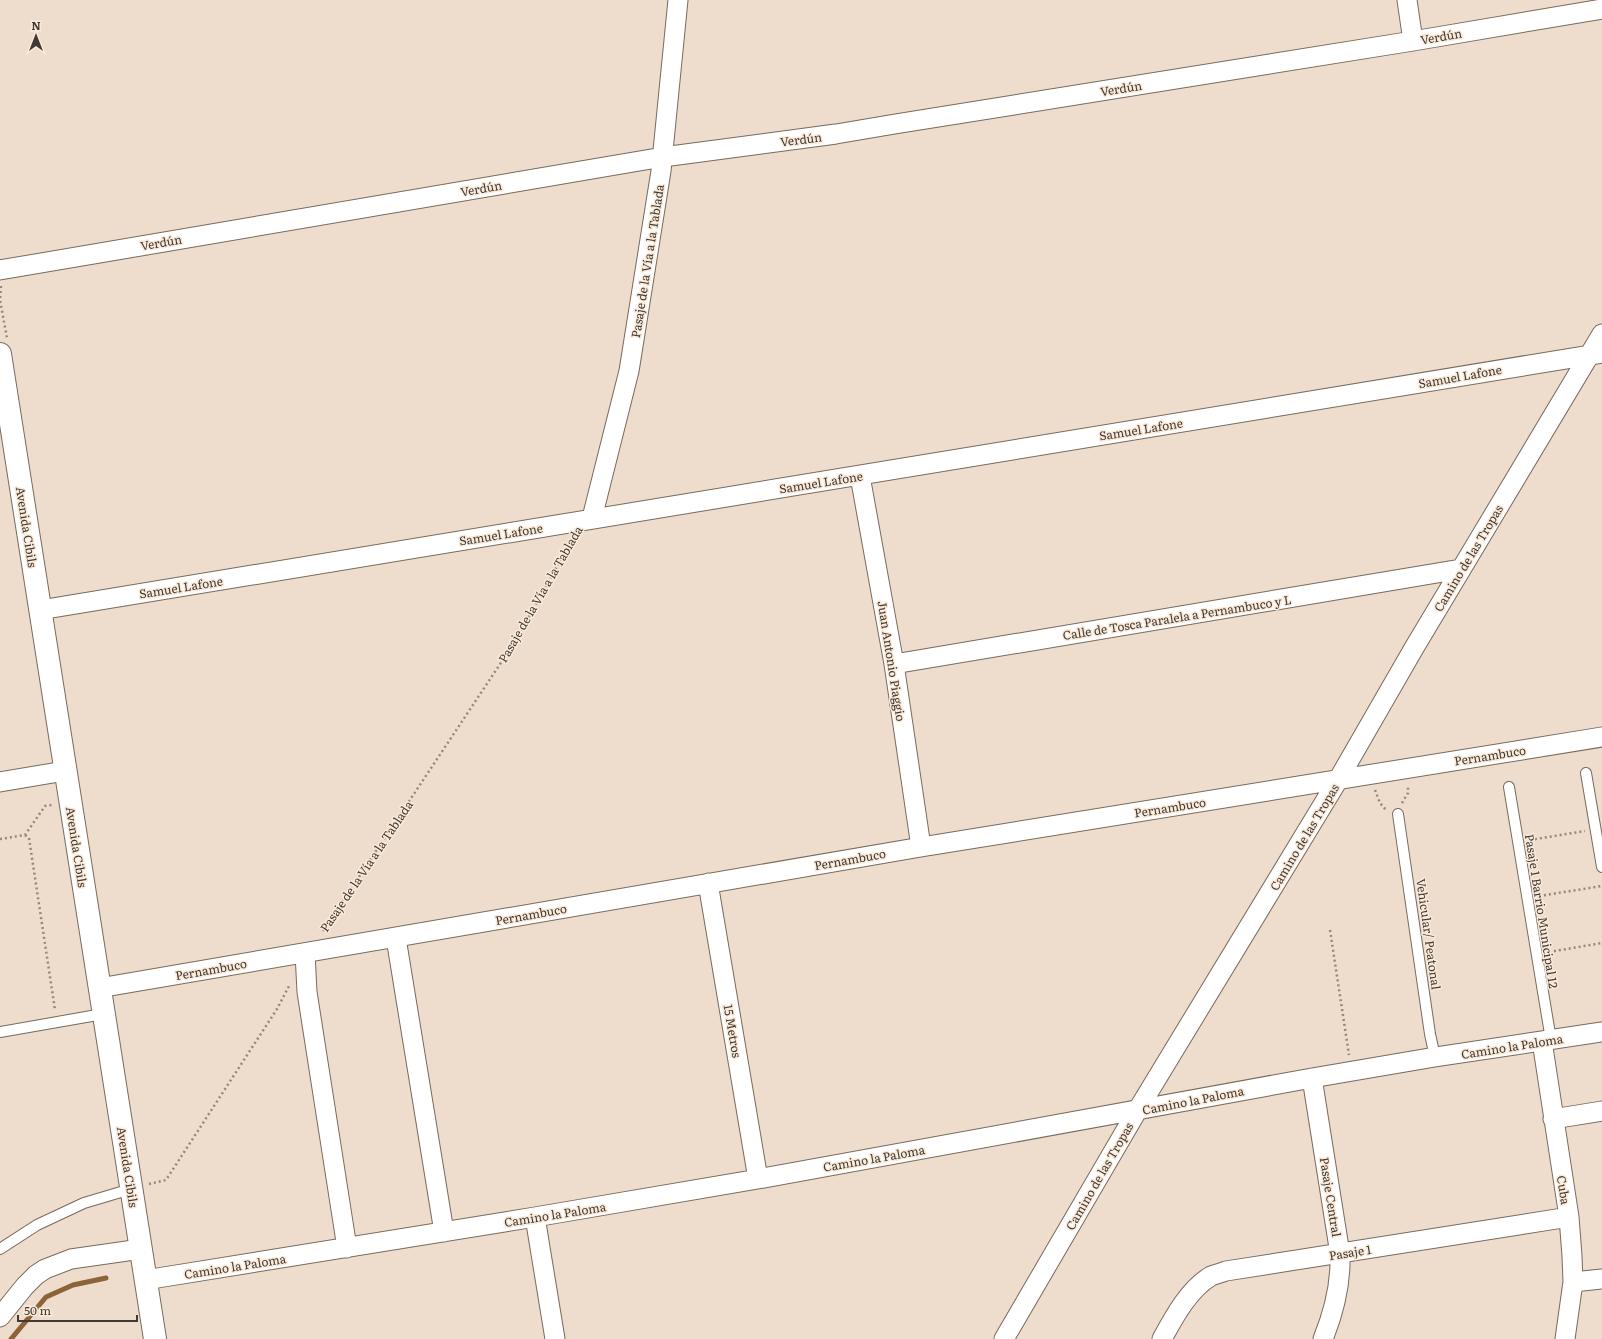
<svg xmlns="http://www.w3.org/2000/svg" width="1602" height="1339" font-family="Literata,serif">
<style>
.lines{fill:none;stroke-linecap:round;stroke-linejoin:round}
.stream{stroke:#8d6338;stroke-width:5}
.service-casing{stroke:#796a5c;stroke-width:12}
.minor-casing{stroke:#796a5c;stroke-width:21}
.tertiary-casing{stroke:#796a5c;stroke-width:24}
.path{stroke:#94887d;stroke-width:2.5;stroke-dasharray:2 3;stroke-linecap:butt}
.service{stroke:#fff;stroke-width:10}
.minor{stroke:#fff;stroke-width:19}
.tertiary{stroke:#fff;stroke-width:22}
.labels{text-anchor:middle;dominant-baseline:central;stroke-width:3;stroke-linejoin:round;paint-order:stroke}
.street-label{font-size:12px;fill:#413a34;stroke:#fbead9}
</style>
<rect width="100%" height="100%" fill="#eedccc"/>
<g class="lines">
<path class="stream" d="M11,1339L46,1297L73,1285L106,1278"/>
<g class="service-casing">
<path id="service" d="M1586,773L1602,867
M1509,787L1551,1040
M1398,814L1430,1034L1435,1057
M0,1032L103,1014
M0,1249L37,1225L84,1203L131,1189"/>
</g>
<g class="minor-casing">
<path id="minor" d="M1407,0L1413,41
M0,270L663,157L836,134L895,124L1413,41L1602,9
M860,476L894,664L921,847
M592,518L629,371L661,171L678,0
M40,610L1602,353
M894,664L1461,569
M0,782L65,771
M708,883L758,1179
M396,938L444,1232
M305,953L307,992L347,1248
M99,988L921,847L1602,737
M1542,1041L1569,1217L1572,1256L1573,1282L1565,1339
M1312,1078L1340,1254C1341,1283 1334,1312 1323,1339
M1553,1119L1602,1111
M535,1217L555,1339
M145,1280L535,1217L758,1179L1312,1078L1435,1057L1602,1032
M1573,1282L1602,1279
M0,1317L25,1286L36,1275L45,1269L71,1259L141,1249
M1004,1339L1137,1111L1338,780L1414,648L1602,334
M1162,1339C1174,1317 1189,1289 1211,1276C1216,1274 1221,1273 1226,1271L1569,1217"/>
</g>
<g class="tertiary-casing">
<path id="tertiary" d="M0,354L155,1339"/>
</g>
<path class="path" d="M1,286L0,300L7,338
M1375,790L1380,803L1386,810
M1402,803L1408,793V785
M25,835L29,838L55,1010
M0,839L25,835L45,806L52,805
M1530,840L1585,831
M1539,896L1602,886
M1330,930L1349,1055
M323,931L516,640L571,541
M1549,952L1602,943
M149,1184L166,1180L277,1009L289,986"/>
<use href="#service" class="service"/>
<use href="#minor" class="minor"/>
<use href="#tertiary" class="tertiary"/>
</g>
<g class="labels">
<g class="street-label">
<text transform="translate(1441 36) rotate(-10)">Verdún</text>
<text transform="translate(1121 88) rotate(-9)">Verdún</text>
<text transform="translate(801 139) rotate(-7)">Verdún</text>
<text transform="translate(481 188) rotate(-10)">Verdún</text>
<text transform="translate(161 242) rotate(-10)">Verdún</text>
<text transform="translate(647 261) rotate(-81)">Pasaje de la Vía a la Tablada</text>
<text transform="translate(1460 376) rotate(-10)">Samuel Lafone</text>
<text transform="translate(1141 429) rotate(-9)">Samuel Lafone</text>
<text transform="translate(821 482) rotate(-9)">Samuel Lafone</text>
<text transform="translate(27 527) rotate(81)">Avenida Cibils</text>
<text transform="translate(501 534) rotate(-9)">Samuel Lafone</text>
<text transform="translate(1468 558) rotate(-59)">Camino de las Tropas</text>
<text transform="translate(181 587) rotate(-9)">Samuel Lafone</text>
<text transform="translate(540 594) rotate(-60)">Pasaje de la Vía a la Tablada</text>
<text transform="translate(1177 617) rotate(-9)">Calle de Tosca Paralela a Pernambuco y L</text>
<text transform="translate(892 661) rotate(81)">Juan Antonio Piaggio</text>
<text transform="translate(1490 755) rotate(-9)">Pernambuco</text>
<text transform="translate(1170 807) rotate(-9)">Pernambuco</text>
<text transform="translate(1304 837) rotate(-59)">Camino de las Tropas</text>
<text transform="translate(77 847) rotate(81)">Avenida Cibils</text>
<text transform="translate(850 859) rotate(-10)">Pernambuco</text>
<text transform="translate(366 866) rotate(-56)">Pasaje de la Vía a la Tablada</text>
<text transform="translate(1542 911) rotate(81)">Pasaje 1 Barrio Municipal 12</text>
<text transform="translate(531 914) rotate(-10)">Pernambuco</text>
<text transform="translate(1429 934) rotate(82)">Vehicular/ Peatonal</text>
<text transform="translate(211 969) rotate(-10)">Pernambuco</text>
<text transform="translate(733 1031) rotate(80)">15 Metros</text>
<text transform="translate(1512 1046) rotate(-9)">Camino la Paloma</text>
<text transform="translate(1193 1100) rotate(-11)">Camino la Paloma</text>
<text transform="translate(874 1158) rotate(-10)">Camino la Paloma</text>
<text transform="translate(128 1167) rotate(81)">Avenida Cibils</text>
<text transform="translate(1099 1176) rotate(-60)">Camino de las Tropas</text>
<text transform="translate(1564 1190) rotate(81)">Cuba</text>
<text transform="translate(1331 1197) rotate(81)">Pasaje Central</text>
<text transform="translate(555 1214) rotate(-9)">Camino la Paloma</text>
<text transform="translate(1350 1252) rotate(-9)">Pasaje 1</text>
<text transform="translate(235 1266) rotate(-9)">Camino la Paloma</text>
</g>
</g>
<g transform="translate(36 36)" stroke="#fbead9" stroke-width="3" paint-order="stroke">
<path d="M0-3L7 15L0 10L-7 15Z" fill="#413a34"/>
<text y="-6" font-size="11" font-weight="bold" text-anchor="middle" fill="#413a34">N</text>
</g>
<path d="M18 1315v6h119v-6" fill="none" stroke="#413a34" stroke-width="2"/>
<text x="24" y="1315" font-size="12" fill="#413a34" stroke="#fbead9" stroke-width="3" paint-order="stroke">50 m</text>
</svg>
